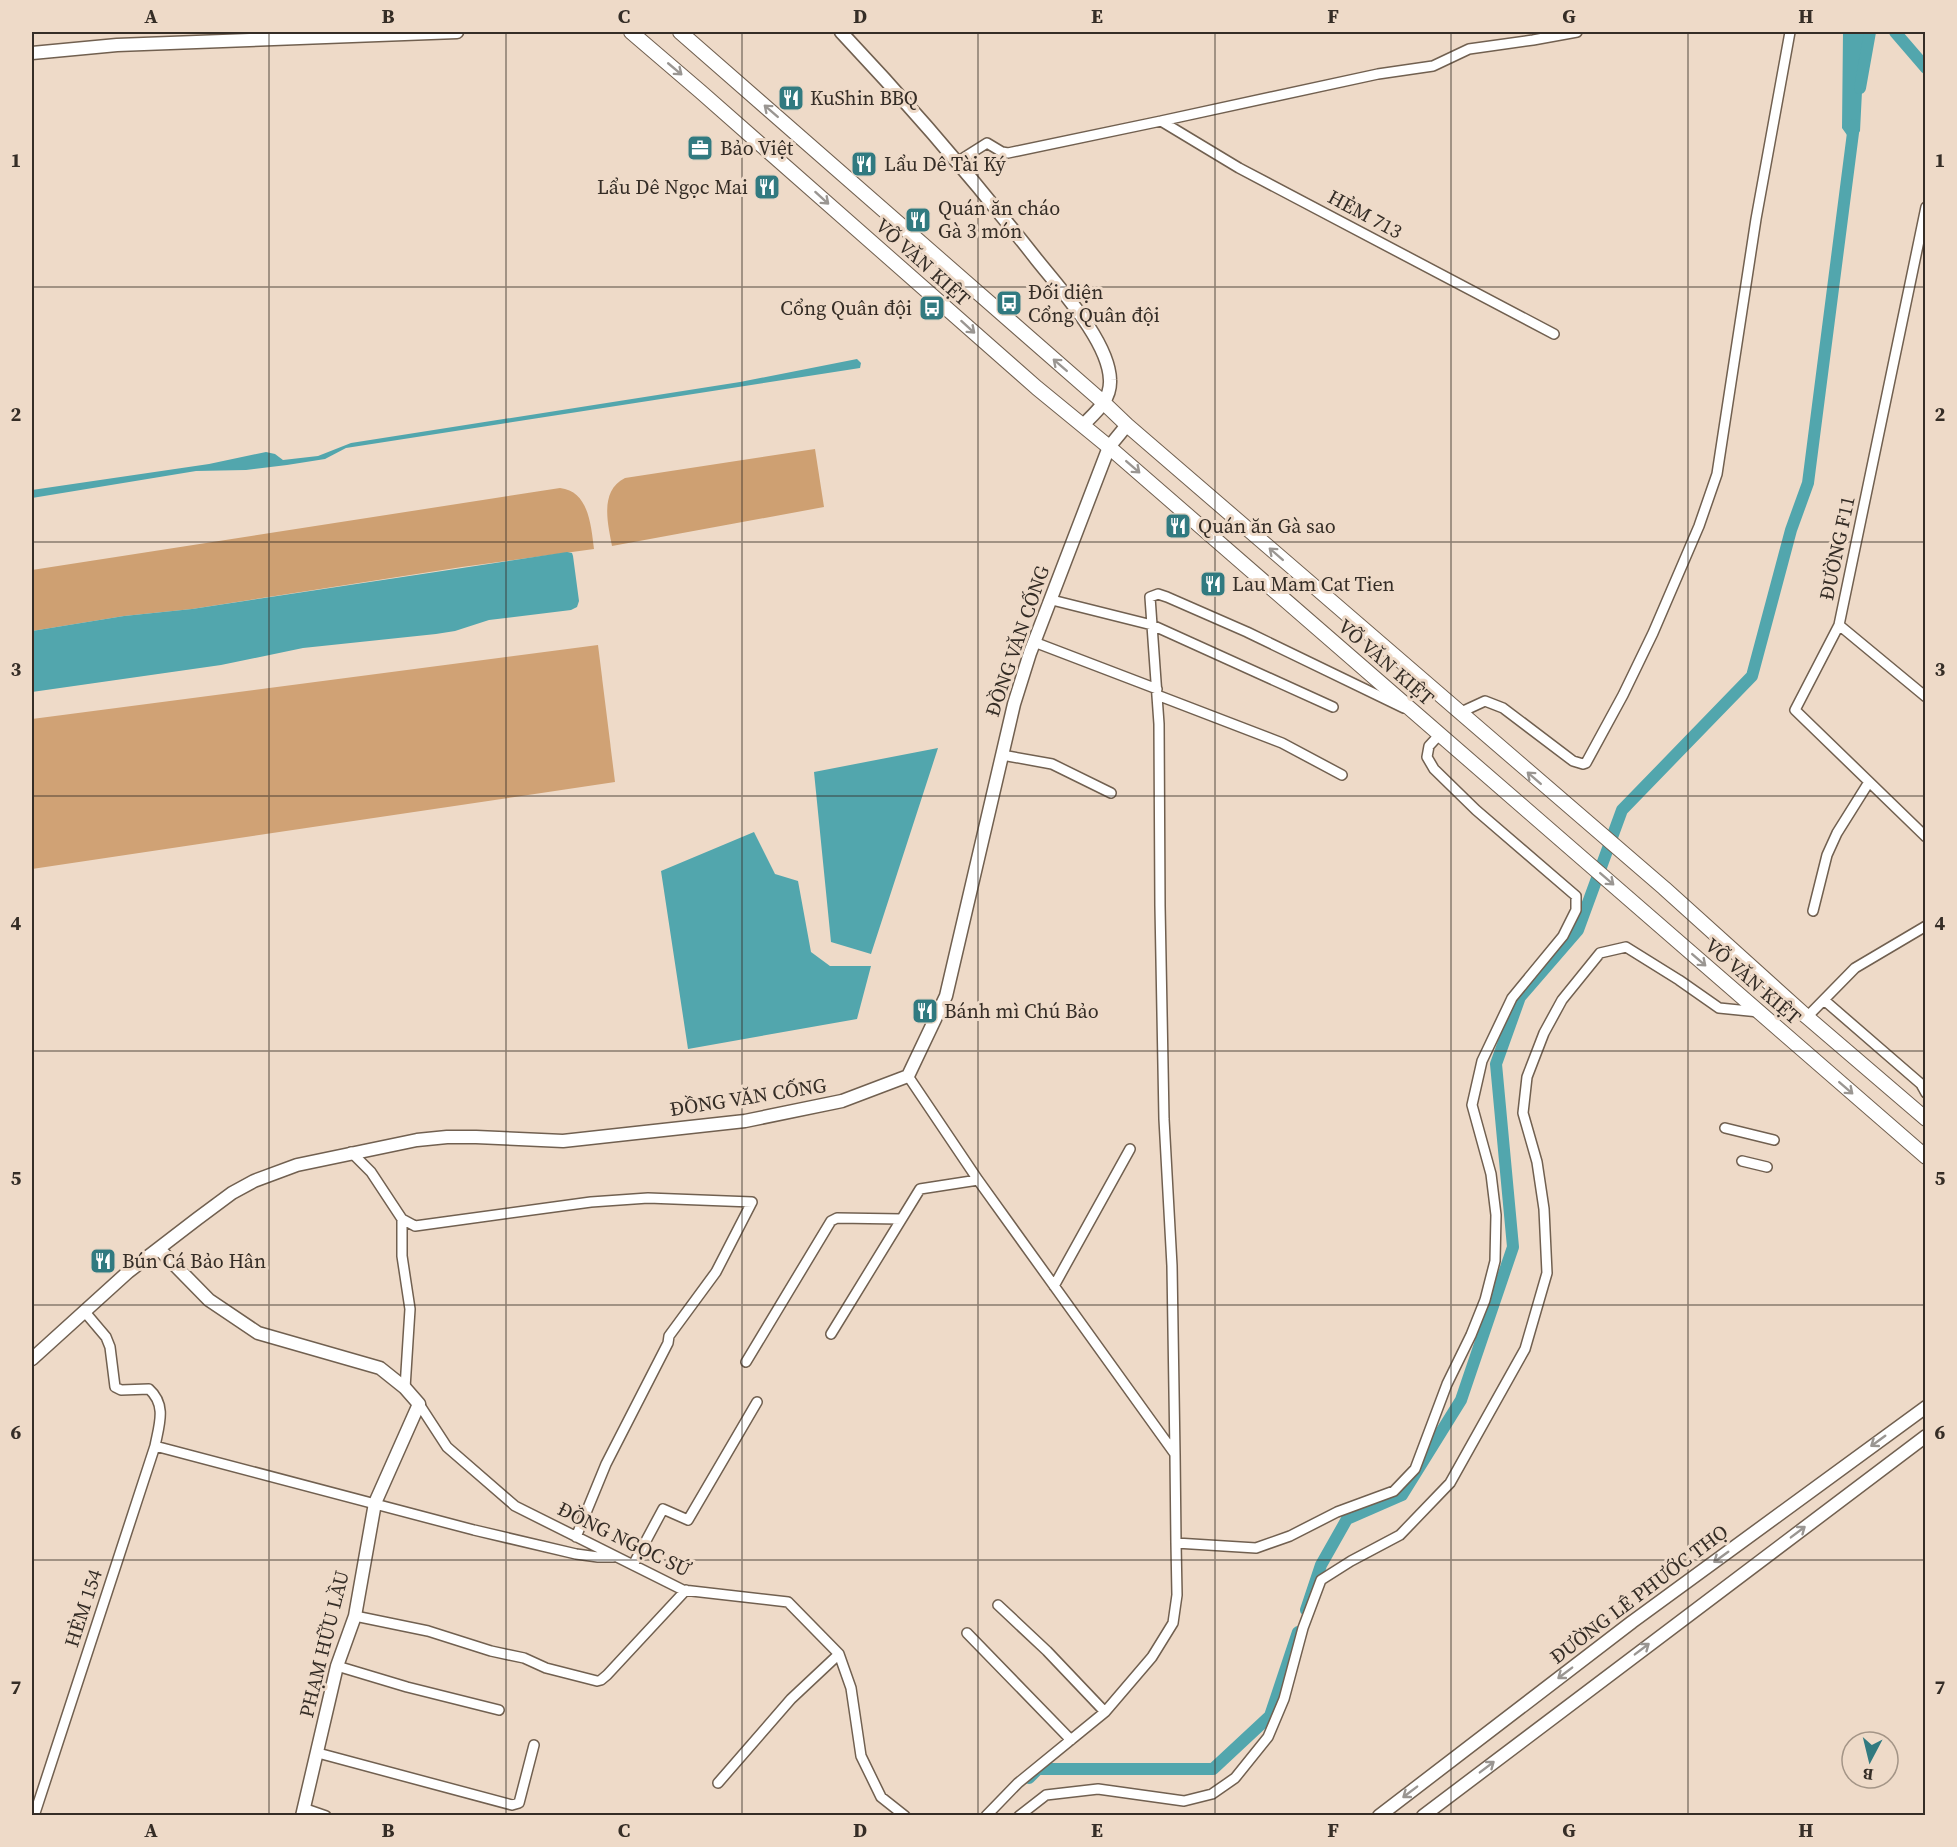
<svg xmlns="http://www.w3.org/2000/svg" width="1957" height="1847" font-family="'Source Serif 4',serif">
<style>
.green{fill:#d0a275}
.forest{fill:#cea072}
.water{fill:#52a6ad}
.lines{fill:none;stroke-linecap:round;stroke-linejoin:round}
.canal{stroke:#52a6ad;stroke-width:12}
.minor-casing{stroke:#716050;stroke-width:12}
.tertiary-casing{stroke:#716050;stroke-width:15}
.secondary-casing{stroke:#716050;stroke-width:16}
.minor{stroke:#fff;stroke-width:9}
.tertiary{stroke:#fff;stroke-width:12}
.secondary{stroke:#fff;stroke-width:14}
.oneway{stroke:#9a9692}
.grid{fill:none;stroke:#352d26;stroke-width:1.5;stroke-opacity:0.55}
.labels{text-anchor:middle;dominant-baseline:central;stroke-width:6;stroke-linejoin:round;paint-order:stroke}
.poi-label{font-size:20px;fill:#352d26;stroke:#eedac8;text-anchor:start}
.street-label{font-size:20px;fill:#352d26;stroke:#eedac8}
.neatline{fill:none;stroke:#352d26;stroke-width:2}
.grid-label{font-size:20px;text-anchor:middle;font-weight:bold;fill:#352d26}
</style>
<rect width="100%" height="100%" fill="#eedac8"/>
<path class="green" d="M598,645L615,782L32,869V719Z"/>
<path class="forest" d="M815,449L824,507L612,546C608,524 599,491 625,478Z
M560,488C589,491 591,526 594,549L462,567L192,609L124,616L32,631V570Z"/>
<path class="water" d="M1843,32H1865L1860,131L1852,142L1842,128Z
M857,359L861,363L860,368L346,448L325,459L287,465L246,470L196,471L32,498V490L209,464L266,452L275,454L283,460L318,456L351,443L740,382Z
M567,552L572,553L573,556L579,601L577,607L571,610L489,620L455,631L436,634L303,648L221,665L32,692V631L124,616L192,609Z
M938,748L871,954L831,942L814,772Z
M754,832L775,874L798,881L811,952L830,966H871L857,1019L688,1049L661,871Z"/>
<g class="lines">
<path class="canal" d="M1895,32L1926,68
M1860,88L1870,32
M1306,1610L1321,1565L1347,1519L1402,1495L1461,1400L1513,1247L1496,1064L1520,997L1578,930L1622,810L1752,676L1791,530L1808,483L1854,125
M1029,1778L1038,1769H1213L1270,1716L1298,1632"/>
<g class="minor-casing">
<path id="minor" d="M1161,121L1378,74L1433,66L1469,49L1533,40L1577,32
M957,162L987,143L1002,152L1008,153L1161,121L1239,168L1554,334
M1926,207L1839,625L1795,710L1926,837
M1052,600L1152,625L1333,707
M1839,625L1926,697
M1034,642L1157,689
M1157,695L1282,743L1342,775
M1459,713L1485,701L1503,708L1573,761L1583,764L1586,763L1623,695L1653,633L1699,526L1717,474L1756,219L1790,32
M1002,755L1052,764L1111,793
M1813,911L1827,855L1837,833L1869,782
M1824,1000L1921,1084L1926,1093
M1807,1017L1855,968L1926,926
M908,1076L978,1180L1175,1454L1176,1543
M1725,1128L1774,1140
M351,1152L371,1172L402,1219L415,1226L591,1202L648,1198L752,1202L716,1272L669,1336L668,1343L606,1464L576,1537
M1742,1161L1767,1167
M402,1219V1256L410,1309L405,1388
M1054,1286L1130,1149
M831,1334L920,1189L978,1180
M746,1362L831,1221L837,1218L901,1219
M419,1404L447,1447L515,1506L683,1590L788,1602L839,1654L851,1688L861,1756L881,1797L905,1816
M155,1446L474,1530L576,1554L598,1557H613
M1175,1454L1172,1266L1164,1119L1160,906L1159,724L1150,597L1158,594L1167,597L1247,632L1404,708
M633,1565L663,1509L688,1520L757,1402
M998,1605L1047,1651L1105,1712
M355,1616L428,1631L491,1651L524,1658L546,1668L597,1681L601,1680L607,1675L686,1590
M967,1633L1071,1740
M337,1666L407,1687L499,1710
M318,1753L512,1805L519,1803L534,1745
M718,1783L791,1699L839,1654
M303,1808L326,1816
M34,1816L155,1446C159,1425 167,1405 149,1389L121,1390L115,1387L110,1347L106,1337L84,1311
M986,1816L1018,1783L1105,1712L1152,1657L1173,1623L1177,1595L1176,1543L1256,1548L1290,1536L1337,1512L1394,1491L1415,1469L1447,1384L1471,1335L1485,1300L1495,1261L1496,1215L1491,1174L1472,1105L1482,1061L1512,998L1563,936L1576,910V896L1476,810L1434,769L1427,757L1429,746L1440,734
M1019,1816L1046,1795L1098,1789L1184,1801L1212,1794L1235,1778L1268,1737L1284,1699L1303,1628L1321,1580L1351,1561L1400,1535L1450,1483L1525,1349L1547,1273L1544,1209L1537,1162L1523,1113L1527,1077L1544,1033L1562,1000L1600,953L1626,947L1679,980L1719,1008L1759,1012"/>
</g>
<g class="tertiary-casing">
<path id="tertiary" d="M841,32C910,105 975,181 1037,260C1061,290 1109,342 1110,380C1111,400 1096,412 1083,425
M32,53L117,45L457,32
M159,1249L209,1300L258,1333L380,1368L405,1388L419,1404L375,1503L355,1616L337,1666L302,1816
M32,1359L128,1272L197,1219L232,1193L254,1181L297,1165L417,1140L447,1137H476L563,1141L745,1121L842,1101L908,1076L946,996L1014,704L1030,653L1109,447L1127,425
M1379,1816L1632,1622L1926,1407
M1423,1816L1926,1436"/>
</g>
<g class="secondary-casing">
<path id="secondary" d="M631,32L701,92L1037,388L1109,447L1926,1157
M680,32L1104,403L1127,425L1664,888L1807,1017L1926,1119"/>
</g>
<use href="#minor" class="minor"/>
<use href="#tertiary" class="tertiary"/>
<use href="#secondary" class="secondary"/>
</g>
<defs><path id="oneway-shaft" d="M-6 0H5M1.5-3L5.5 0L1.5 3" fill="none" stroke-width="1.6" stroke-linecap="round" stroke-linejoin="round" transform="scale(1.5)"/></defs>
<g class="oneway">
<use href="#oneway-shaft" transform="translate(675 69) rotate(40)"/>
<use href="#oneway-shaft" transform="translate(771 111) rotate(-139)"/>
<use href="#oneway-shaft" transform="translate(822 198) rotate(42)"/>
<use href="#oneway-shaft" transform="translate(968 327) rotate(42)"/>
<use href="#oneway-shaft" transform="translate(1060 365) rotate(-139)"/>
<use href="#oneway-shaft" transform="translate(1133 467) rotate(41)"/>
<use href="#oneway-shaft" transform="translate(1276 554) rotate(-139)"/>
<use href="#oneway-shaft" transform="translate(1534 778) rotate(-139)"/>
<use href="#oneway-shaft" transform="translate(1607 879) rotate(41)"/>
<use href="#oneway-shaft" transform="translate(1699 960) rotate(41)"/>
<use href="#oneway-shaft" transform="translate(1846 1088) rotate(41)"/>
<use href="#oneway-shaft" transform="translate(1878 1441) rotate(144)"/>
<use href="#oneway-shaft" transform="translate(1798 1532) rotate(-37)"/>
<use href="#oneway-shaft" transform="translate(1721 1557) rotate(144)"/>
<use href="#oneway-shaft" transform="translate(1642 1649) rotate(-37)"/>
<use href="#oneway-shaft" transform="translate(1565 1673) rotate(143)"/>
<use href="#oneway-shaft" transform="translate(1487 1767) rotate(-37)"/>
<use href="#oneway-shaft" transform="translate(1410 1792) rotate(143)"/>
</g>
<path class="grid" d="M269,32V1816M506,32V1816M742,32V1816M978,32V1816M1215,32V1816M1451,32V1816M1688,32V1816M32,287H1926M32,542H1926M32,796H1926M32,1051H1926M32,1305H1926M32,1560H1926"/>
<defs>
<g id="restaurant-square" transform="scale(1.35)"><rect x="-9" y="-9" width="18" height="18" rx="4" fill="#317a80" stroke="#eedac8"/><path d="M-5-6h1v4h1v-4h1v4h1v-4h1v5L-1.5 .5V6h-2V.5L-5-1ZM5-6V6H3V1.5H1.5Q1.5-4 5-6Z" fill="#fff"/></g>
<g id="office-square" transform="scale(1.35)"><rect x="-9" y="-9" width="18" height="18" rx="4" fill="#317a80" stroke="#eedac8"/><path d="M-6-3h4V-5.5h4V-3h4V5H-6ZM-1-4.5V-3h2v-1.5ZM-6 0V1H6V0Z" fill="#fff"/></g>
<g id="bus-square" transform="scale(1.35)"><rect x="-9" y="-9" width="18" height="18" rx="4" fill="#317a80" stroke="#eedac8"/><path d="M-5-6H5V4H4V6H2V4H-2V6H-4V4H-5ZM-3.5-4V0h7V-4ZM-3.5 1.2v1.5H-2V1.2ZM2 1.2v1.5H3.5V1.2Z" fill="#fff"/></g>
</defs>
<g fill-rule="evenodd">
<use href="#restaurant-square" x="791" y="98"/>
<use href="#office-square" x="700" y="148"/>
<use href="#restaurant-square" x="864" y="164"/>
<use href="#restaurant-square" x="767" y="187"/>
<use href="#restaurant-square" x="918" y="220"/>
<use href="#bus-square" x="1009" y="303"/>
<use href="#bus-square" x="932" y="308"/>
<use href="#restaurant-square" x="1178" y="526"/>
<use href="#restaurant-square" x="1213" y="584"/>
<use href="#restaurant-square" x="925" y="1011"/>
<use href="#restaurant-square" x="103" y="1261"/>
</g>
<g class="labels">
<g class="poi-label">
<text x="810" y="98">KuShin BBQ</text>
<text x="720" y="148">Bảo Việt</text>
<text x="884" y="164">Lẩu Dê Tài Ký</text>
<text x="748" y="187" text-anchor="end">Lẩu Dê Ngọc Mai</text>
<text x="938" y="208">Quán ăn cháo<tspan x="938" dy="23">Gà 3 món</tspan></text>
<text x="1028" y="292">Đối diện<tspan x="1028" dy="23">Cổng Quân đội</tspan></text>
<text x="912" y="308" text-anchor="end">Cổng Quân đội</text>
<text x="1198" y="526">Quán ăn Gà sao</text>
<text x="1232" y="584">Lau Mam Cat Tien</text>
<text x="944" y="1011">Bánh mì Chú Bảo</text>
<text x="122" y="1261">Bún Cá Bảo Hân</text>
</g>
<g class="street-label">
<text transform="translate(1365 214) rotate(28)">HẺM 713</text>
<text transform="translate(923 262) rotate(42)">VÕ VĂN KIỆT</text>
<text transform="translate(1837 548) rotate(-78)">ĐƯỜNG F11</text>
<text transform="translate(1017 641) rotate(-71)">ĐỒNG VĂN CỐNG</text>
<text transform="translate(1386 662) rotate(41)">VÕ VĂN KIỆT</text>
<text transform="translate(1753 981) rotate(41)">VÕ VĂN KIỆT</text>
<text transform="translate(748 1097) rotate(-9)">ĐỒNG VĂN CỐNG</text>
<text transform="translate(624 1539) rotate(26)">ĐỒNG NGỌC SỨ</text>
<text transform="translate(1639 1594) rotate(-37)">ĐƯỜNG LÊ PHƯỚC THỌ</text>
<text transform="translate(83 1608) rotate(-72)">HẺM 154</text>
<text transform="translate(324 1644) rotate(-76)">PHẠM HỮU LẦU</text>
</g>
</g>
<rect width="1957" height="1847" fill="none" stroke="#eedac8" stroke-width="66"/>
<g transform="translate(1870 1760) rotate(187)"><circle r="28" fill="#eedac8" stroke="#a49587" stroke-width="1.5"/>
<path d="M0-4.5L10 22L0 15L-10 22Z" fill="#317a80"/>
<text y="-9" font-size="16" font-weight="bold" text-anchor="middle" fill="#352d26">B</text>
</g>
<rect x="33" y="33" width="1891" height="1781" class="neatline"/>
<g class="grid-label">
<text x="151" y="23">A</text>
<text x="388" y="23">B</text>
<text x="624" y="23">C</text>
<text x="860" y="23">D</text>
<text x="1097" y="23">E</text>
<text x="1333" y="23">F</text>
<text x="1569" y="23">G</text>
<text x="1806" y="23">H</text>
<text x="16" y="167">1</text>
<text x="1940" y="167">1</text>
<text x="16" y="421">2</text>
<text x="1940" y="421">2</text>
<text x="16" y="676">3</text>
<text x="1940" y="676">3</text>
<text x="16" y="930">4</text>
<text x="1940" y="930">4</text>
<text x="16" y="1185">5</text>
<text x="1940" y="1185">5</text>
<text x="16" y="1439">6</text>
<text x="1940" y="1439">6</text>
<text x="16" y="1694">7</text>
<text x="1940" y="1694">7</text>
<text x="151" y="1837">A</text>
<text x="388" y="1837">B</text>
<text x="624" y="1837">C</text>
<text x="860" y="1837">D</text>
<text x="1097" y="1837">E</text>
<text x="1333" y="1837">F</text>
<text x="1569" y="1837">G</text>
<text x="1806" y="1837">H</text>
</g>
</svg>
